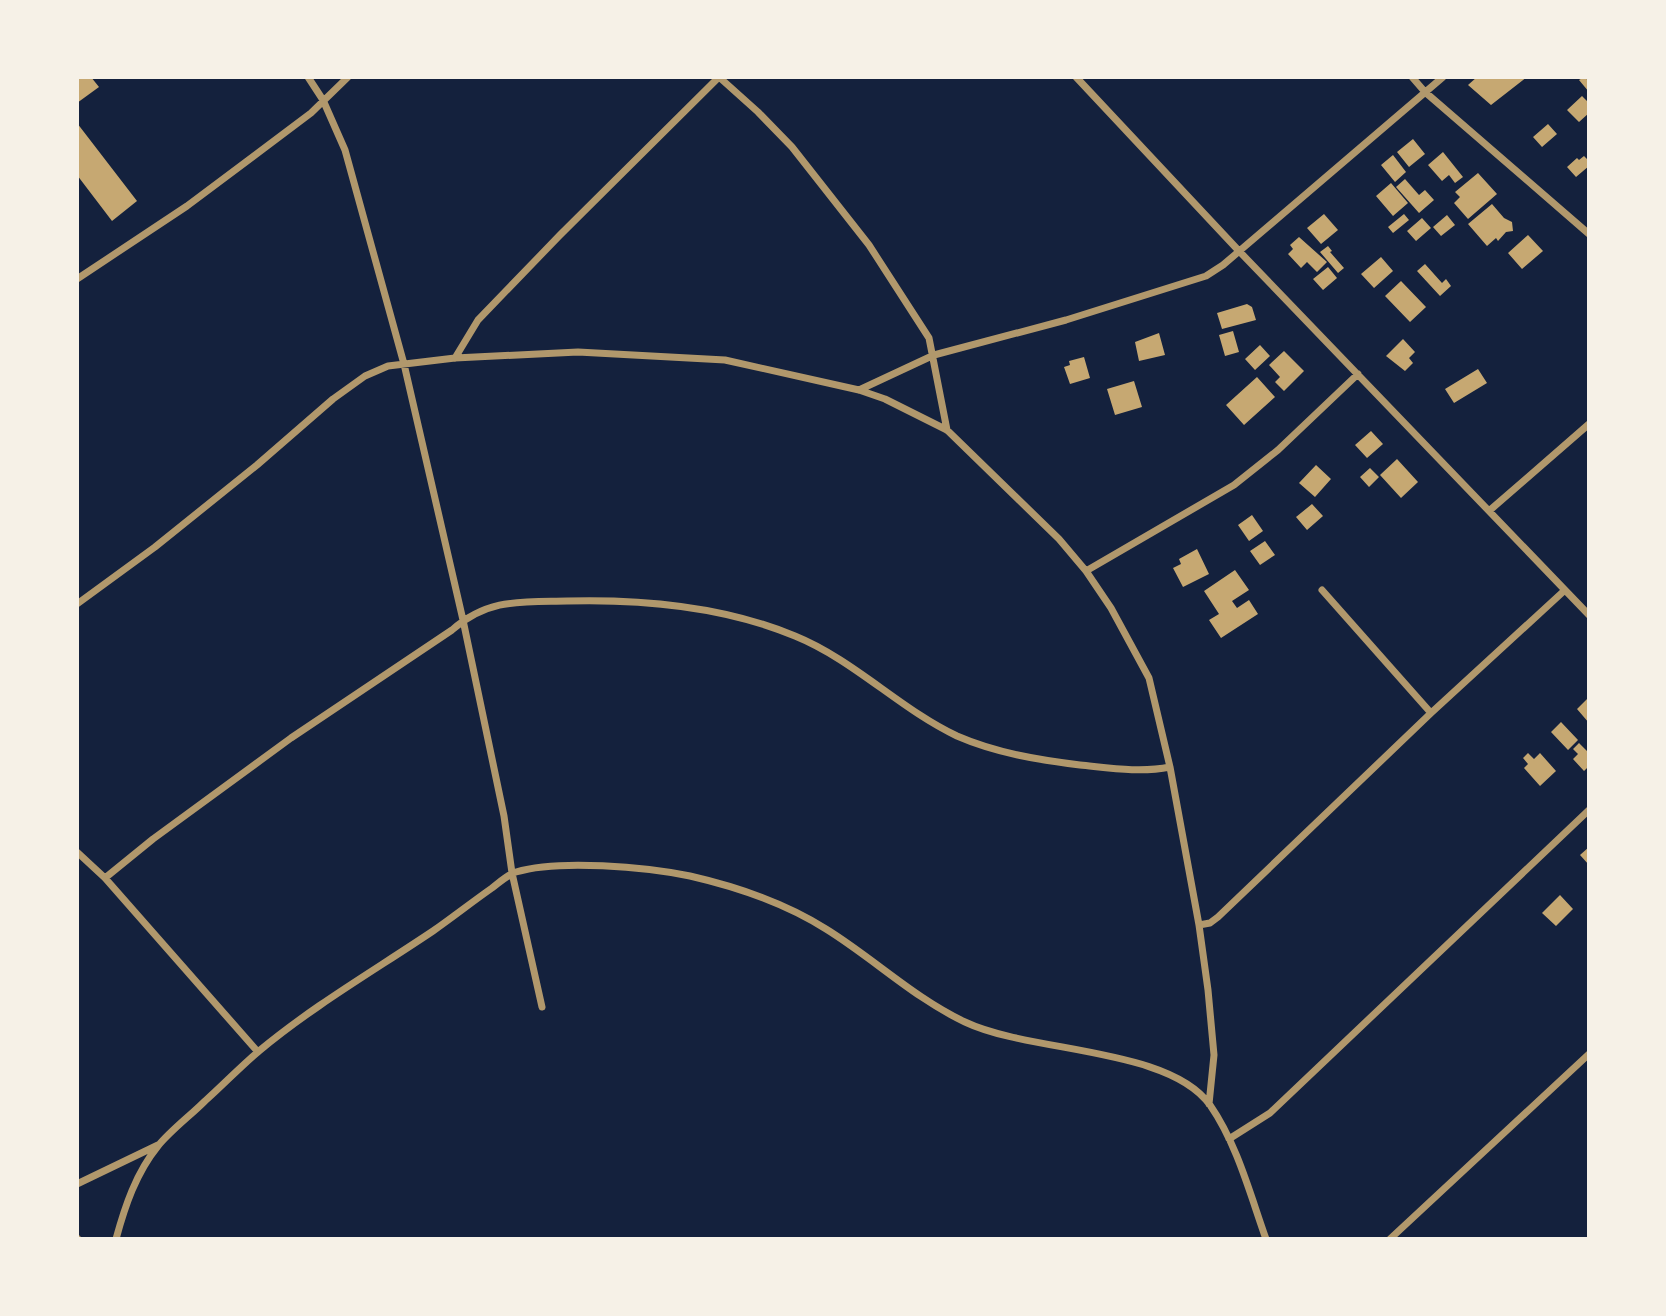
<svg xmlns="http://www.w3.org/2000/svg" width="1666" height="1316" font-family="'Asap Condensed',sans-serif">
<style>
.building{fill:#c6a872}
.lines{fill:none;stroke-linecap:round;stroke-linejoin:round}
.minor{stroke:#b1986c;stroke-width:7}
</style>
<rect width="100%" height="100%" fill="#14213d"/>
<path class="building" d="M77,77H91L99,87L77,103Z
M1477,77H1527L1491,105L1468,85Z
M1584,77L1589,81V92L1579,80Z
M1582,96L1589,103V113L1579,122L1567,110Z
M77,123L137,201L112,221L77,175Z
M1548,124L1557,134L1542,147L1533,137Z
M1413,139L1425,154L1409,167L1397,152Z
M1443,152L1463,177L1455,183L1449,175L1442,181L1428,165Z
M1393,155L1406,172L1395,182L1381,165Z
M1584,156L1589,161V166L1576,177L1567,167L1577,158L1579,160Z
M1478,173L1497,194L1468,219L1454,203L1460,197L1455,192Z
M1405,179L1419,195L1425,190L1434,200L1419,213L1396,187Z
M1391,183L1408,203L1393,216L1376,196Z
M1492,204L1504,218L1512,222L1513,231L1506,232L1498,241L1496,238L1487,246L1468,224Z
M1324,214L1338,230L1321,244L1307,228Z
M1404,214L1409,220L1393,233L1388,227Z
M1447,215L1455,225L1441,236L1433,227Z
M1422,218L1431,228L1416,241L1407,231Z
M1528,235L1543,251L1522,269L1508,253Z
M1299,237L1327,262L1317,272L1307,262L1301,268L1288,254L1293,249L1290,245Z
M1328,246L1332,251L1330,252L1344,268L1338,273L1320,252Z
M1381,257L1393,271L1374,288L1361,274Z
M1425,264L1442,283L1446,279L1451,286L1440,296L1417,271Z
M1328,267L1337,278L1323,290L1313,279Z
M1401,281L1426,307L1410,322L1385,296Z
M1247,304L1252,307L1256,320L1222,329L1217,313Z
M1233,331L1239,352L1225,356L1219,335Z
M1159,333L1165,355L1139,361L1135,342Z
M1403,339L1415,352L1409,358L1413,363L1405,371L1386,356Z
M1260,345L1270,356L1255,370L1245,359Z
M1284,351L1304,371L1284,391L1275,382L1280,377L1269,365Z
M1084,357L1090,378L1070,384L1064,367L1070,365L1069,361Z
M1478,369L1487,383L1454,403L1445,389Z
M1257,377L1275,397L1244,425L1226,405Z
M1134,381L1142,407L1115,415L1107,389Z
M1371,431L1383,444L1367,458L1355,445Z
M1397,459L1418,482L1401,498L1380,475Z
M1316,465L1331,479L1315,497L1299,483Z
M1370,468L1379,477L1369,487L1360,477Z
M1312,504L1323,516L1307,530L1296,517Z
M1252,515L1263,531L1249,541L1238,525Z
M1265,541L1275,555L1260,565L1250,551Z
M1197,549L1209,574L1183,587L1173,568L1181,564L1179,559Z
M1235,570L1249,590L1232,601L1237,608L1249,600L1258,614L1221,638L1209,620L1219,614L1204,591Z
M1589,697V723L1577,709Z
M1561,722L1578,740L1568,750L1551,732Z
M1579,743L1589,753V766L1584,771L1573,759L1578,754L1573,749Z
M1528,753L1534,759L1540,753L1556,771L1540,786L1524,768L1528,764L1523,758Z
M1589,847V865L1580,855Z
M1560,895L1573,909L1556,926L1542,913Z"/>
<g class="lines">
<path class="minor" d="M308,77L323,100L345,150L404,364L463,620L504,816L512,873L542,1007
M719,77L758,112L792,147L869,245L929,338L947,430
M1076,77L1239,251L1589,615
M1412,77L1425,92L1589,234
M77,279L187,206L311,113L348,77
M455,358L478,320L560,235L719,77
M859,390L934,355L1066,320L1206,276L1223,265L1443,77
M1489,511L1589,424
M1086,571L1234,485L1278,450L1358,374
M1322,590L1431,713
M77,604L155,547L257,465L333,399L365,376L388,366L455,358L578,352L725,360L859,390L885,399L947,430L1059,539L1086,571L1111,608L1149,678L1170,767L1199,925L1208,990L1214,1055L1209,1104
M77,852L105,878L258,1052
M105,878L153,839L291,738L452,630C488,598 522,602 567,601C644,599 723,606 795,636C854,660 900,709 957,736C996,753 1039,760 1080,765C1110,768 1140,773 1170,767
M1199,925L1210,923L1218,917L1431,713L1565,590
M1229,1139L1270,1113L1589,810
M77,1184L158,1145
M77,1238L78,1239
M116,1239C125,1206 136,1173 158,1146C171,1130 190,1116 205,1101C223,1085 240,1067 259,1051C313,1006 375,970 433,931C453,917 472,902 492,888C500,882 507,875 516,872C559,859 646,867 690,876C738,887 785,903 826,929C873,958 914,998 965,1022C1030,1053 1169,1047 1210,1105C1237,1144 1250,1194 1266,1239
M1390,1239L1589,1054"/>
</g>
<rect width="1666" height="1316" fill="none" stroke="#f6f1e7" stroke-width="158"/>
</svg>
